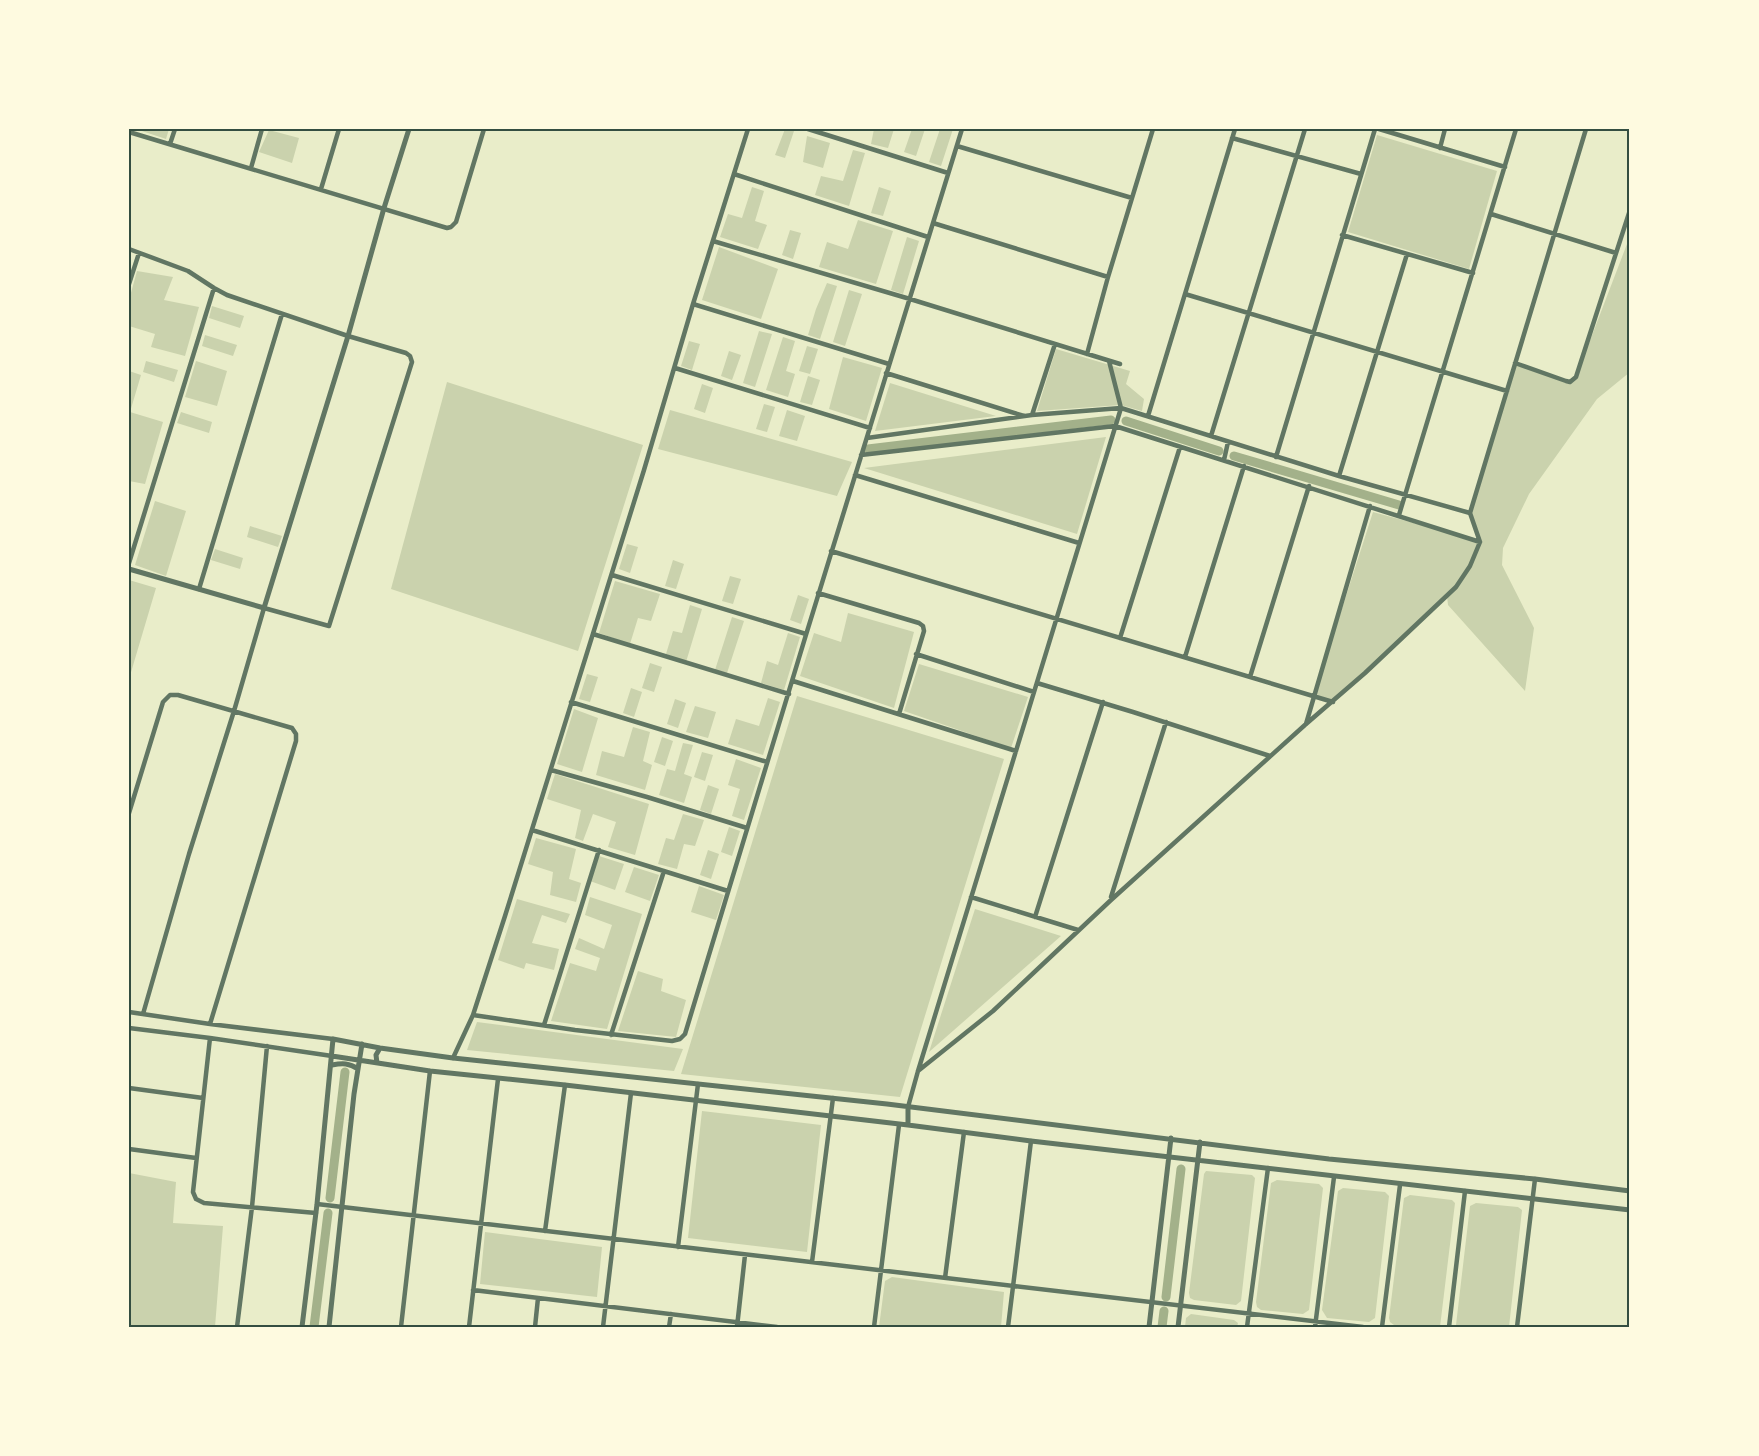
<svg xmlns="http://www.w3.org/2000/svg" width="1759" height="1456" font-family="Commissioner,sans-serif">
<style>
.green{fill:#cad2ad}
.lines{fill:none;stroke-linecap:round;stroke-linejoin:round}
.canal{stroke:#a3b18a;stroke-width:9}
.minor{stroke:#617663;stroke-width:4.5}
.tertiary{stroke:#617663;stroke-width:5}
.neatline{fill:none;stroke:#344e41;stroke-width:2}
</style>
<rect width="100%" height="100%" fill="#e9edc9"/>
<path class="green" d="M136,129H169L166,139Z
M785,129L794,131L785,158L775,155Z
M874,129H894L888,148L871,144Z
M912,129H925L916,156L904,152Z
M940,129H953L941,166L929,162Z
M269,130L299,138L292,163L259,152Z
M1377,135L1497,171L1469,269L1348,232Z
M807,136L830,143L823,168L803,162Z
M853,150L865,153L849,206L815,195L821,176L843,181Z
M752,187L764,191L755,221L767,225L758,249L720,237L728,214L742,218Z
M879,187L891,191L883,216L871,213Z
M858,220L893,231L876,284L819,267L827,242L848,249Z
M790,230L801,233L793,259L782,255Z
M907,237L919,241L903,294L891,290Z
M1627,244L1630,245V372L1597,399L1529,494L1503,548L1502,565L1534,628L1525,691L1448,605L1447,596L1333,702L1314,696L1373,512L1480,541L1470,513L1515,363L1566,381L1576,377Z
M719,247L778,269L761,319L702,300Z
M137,271L173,277L164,300L199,307L185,356L151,347L155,334L129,326V300Z
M827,283L837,286L820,339L808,335L816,309Z
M849,290L862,294L845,346L833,342Z
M212,306L244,316L240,328L209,318Z
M759,331L772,334L755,387L743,383Z
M205,335L237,345L233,356L202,346Z
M783,337L795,341L786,371L795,374L788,397L766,390Z
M689,341L700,344L692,370L681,366Z
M807,346L818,349L810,374L799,371Z
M1056,349L1130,371L1126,384L1144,399L1142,411L1121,405L1037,411Z
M729,351L741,355L732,380L721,376Z
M843,357L882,368L866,421L829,409Z
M146,361L178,370L174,382L143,372Z
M196,361L227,371L217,406L185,397Z
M129,371L141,375L130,412L163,422L145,484L129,481Z
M808,376L820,380L812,405L800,402Z
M447,382L643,445L578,651L391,589Z
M890,383L996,416L875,431Z
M702,384L713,388L705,413L694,409Z
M764,404L775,407L767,432L756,429Z
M670,410L852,462L837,496L658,449Z
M787,410L805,416L797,441L779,436Z
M181,412L212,422L209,433L177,423Z
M1106,437L1077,534L864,468Z
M155,501L186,511L166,576L135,565Z
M250,526L282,536L278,547L247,537Z
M627,544L638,547L630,573L619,569Z
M215,549L243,558L240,569L211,560Z
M673,560L684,564L676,589L665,586Z
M730,576L741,579L733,604L722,601Z
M129,580L156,588L129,679Z
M615,581L660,594L651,621L638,618L630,644L599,633Z
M798,595L809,599L801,624L790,620Z
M690,605L702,609L686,662L666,654L673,631L682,633Z
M848,613L914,632L894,708L800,676L814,633L841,642Z
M732,617L744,621L727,673L715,670Z
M788,633L800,637L784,690L761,683L767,661L778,665Z
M650,663L662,667L654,692L642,688Z
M919,664L1028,697L1011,748L904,711Z
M587,674L598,677L590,702L579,699Z
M631,688L642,692L634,717L623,713Z
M797,696L1004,759L900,1097L681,1074Z
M768,698L780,702L763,755L728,744L736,719L759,726Z
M675,699L686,703L678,728L667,724Z
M695,706L716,712L708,738L686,732Z
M574,709L598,718L582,772L557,764Z
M633,727L650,732L643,761L652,765L645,790L596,775L602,751L624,757Z
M662,737L673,741L665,766L654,762Z
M683,743L693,745L684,774L692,777L684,803L659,795L667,769L675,771Z
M702,752L713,755L705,781L694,777Z
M736,759L761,768L744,820L732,816L740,789L728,785Z
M555,774L649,804L635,855L608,847L616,822L593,814L583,841L575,838L581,810L547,799Z
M708,785L719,789L711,814L700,810Z
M683,814L704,820L695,846L684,844L677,869L658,864L666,838L674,840Z
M729,827L740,831L732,856L721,852Z
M536,838L576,849L569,879L581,883L576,902L550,895L553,872L528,864Z
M708,850L719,854L711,879L700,875Z
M599,856L624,864L615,890L590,881Z
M634,867L659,875L650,901L625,892Z
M699,886L724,895L716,920L691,912Z
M590,897L642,914L607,1029L551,1021L570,963L596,971L600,958L575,949L579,938L604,949L612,925L585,915Z
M517,899L570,914L566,923L542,915L532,943L559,949L554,970L526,963L524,969L498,960Z
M975,909L1061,936L929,1052Z
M638,971L663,979L661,991L686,1000L676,1037L618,1031Z
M477,1022L683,1049L674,1071L467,1050Z
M702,1111L821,1125L807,1252L688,1238Z
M1206,1171L1252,1175L1255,1178L1241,1301L1236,1305L1194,1300L1190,1298L1189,1293L1204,1174Z
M129,1173L176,1182L173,1223L223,1226L215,1327H129Z
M1277,1180L1319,1184L1323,1188L1309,1310L1303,1314L1261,1310L1257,1307L1256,1302L1271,1183Z
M1343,1188L1385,1192L1389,1196L1375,1318L1369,1322L1327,1318L1322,1310L1338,1191Z
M1410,1195L1452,1200L1455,1203L1440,1327L1394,1325L1390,1322L1389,1318L1404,1198Z
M1476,1203L1518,1207L1522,1210L1509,1327H1456V1325L1470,1206Z
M485,1232L602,1247L597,1297L480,1284Z
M892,1277L1004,1292L1001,1327H879L885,1281Z
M1191,1314L1234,1320L1238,1323L1237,1327H1185L1186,1318Z"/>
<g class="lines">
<path class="canal" d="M1126,421L1219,451
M868,449L1111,420
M1234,456L1399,505
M330,1198L345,1072
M1166,1297L1181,1169
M314,1327L328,1213
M1162,1327L1164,1311"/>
<path class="minor" d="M808,129L948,173
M1379,129L1505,167
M129,132L447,228L451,227L456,222L484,129
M1232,138L1361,174
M170,144L175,129
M957,146L1132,198
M1440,148L1445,129
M251,168L262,129
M734,174L928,237
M321,189L339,129
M1491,214L1616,253
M933,223L1108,277
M1342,235L1473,273
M713,241L910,299L1120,364
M129,249L188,271L214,288L227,295L348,336L406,353L410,356L412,362L329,626L264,608L234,711L189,854L143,1014
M129,284L139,253
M1185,294L1507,391
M693,304L889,364
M1087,354L1108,277L1153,129
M1109,361L1121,408
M1515,363L1566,381L1570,382L1576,377L1630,210
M675,368L870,428
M886,373L1024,416
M1032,415L1055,344
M1148,416L1235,129
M1211,436L1305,129
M867,438L1032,415L1121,408L1339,476L1470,513
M861,455L1115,426L1480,542
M1276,457L1375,129
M1224,460L1228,442
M855,475L1079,543
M1339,476L1407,254
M1470,513L1586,129
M1470,513L1480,542
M1399,515L1516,129
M831,551L1333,702
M129,563L214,288
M612,575L806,634
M199,589L282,314
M818,593L919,623L923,626L924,631L899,714
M593,634L789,694
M1120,638L1180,447
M916,654L1034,692
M1185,657L1244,466
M1250,677L1309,486
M793,681L1016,751
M1037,683L1133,712L1270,756
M571,702L767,762
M1306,724L1370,506
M551,770L647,797L747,828
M129,813L163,702L170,695H178L292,728L296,734V741L210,1024
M532,830L728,891
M971,897L1078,930
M1111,897L1166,722
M1035,917L1103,702
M129,1012L210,1024L333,1039
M473,1015L575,1030L672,1041L680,1039L685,1034C776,732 868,430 962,129
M544,1025L599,850
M129,1028L210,1038L332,1056
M611,1035L664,871
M210,1038L193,1192L196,1199L204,1203L316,1213
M453,1058L473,1015L505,916L644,470L693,304L748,129
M918,1071L993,1011L1111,900L1306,724L1365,673L1456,587L1470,566L1480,542
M129,1088L203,1098
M908,1107L918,1071L1121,408
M129,1149L196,1158
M317,1204L1363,1327
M545,1231L565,1085
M678,1247L698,1084
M812,1262L833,1098
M945,1278L964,1132
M473,1290L777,1327
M237,1327L252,1207L267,1046
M401,1327L430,1071
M469,1327L498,1079
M535,1327L538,1298
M603,1327L631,1093
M669,1327L671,1314
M737,1327L745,1255
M874,1327L899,1125
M1008,1327L1031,1141
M1247,1327L1268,1168
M1315,1327L1334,1177
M1382,1327L1400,1185
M1449,1327L1465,1191
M1517,1327L1535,1179"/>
<path class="tertiary" d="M129,569L264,608L348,336L384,208L409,129
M332,1056L430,1071L565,1085L908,1125L1031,1141L1630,1210
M377,1063L376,1055L380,1048
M332,1065C343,1063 349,1063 358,1069
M908,1107V1125
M302,1327L317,1204L333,1039L380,1048L453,1058L887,1104L1329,1159L1535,1179L1630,1191
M329,1327L354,1094L362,1044
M1149,1327L1171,1138
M1178,1327L1200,1142"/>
</g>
<rect width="1759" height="1456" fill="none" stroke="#fefae0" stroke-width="261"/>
<rect x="130" y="130" width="1498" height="1196" class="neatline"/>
</svg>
